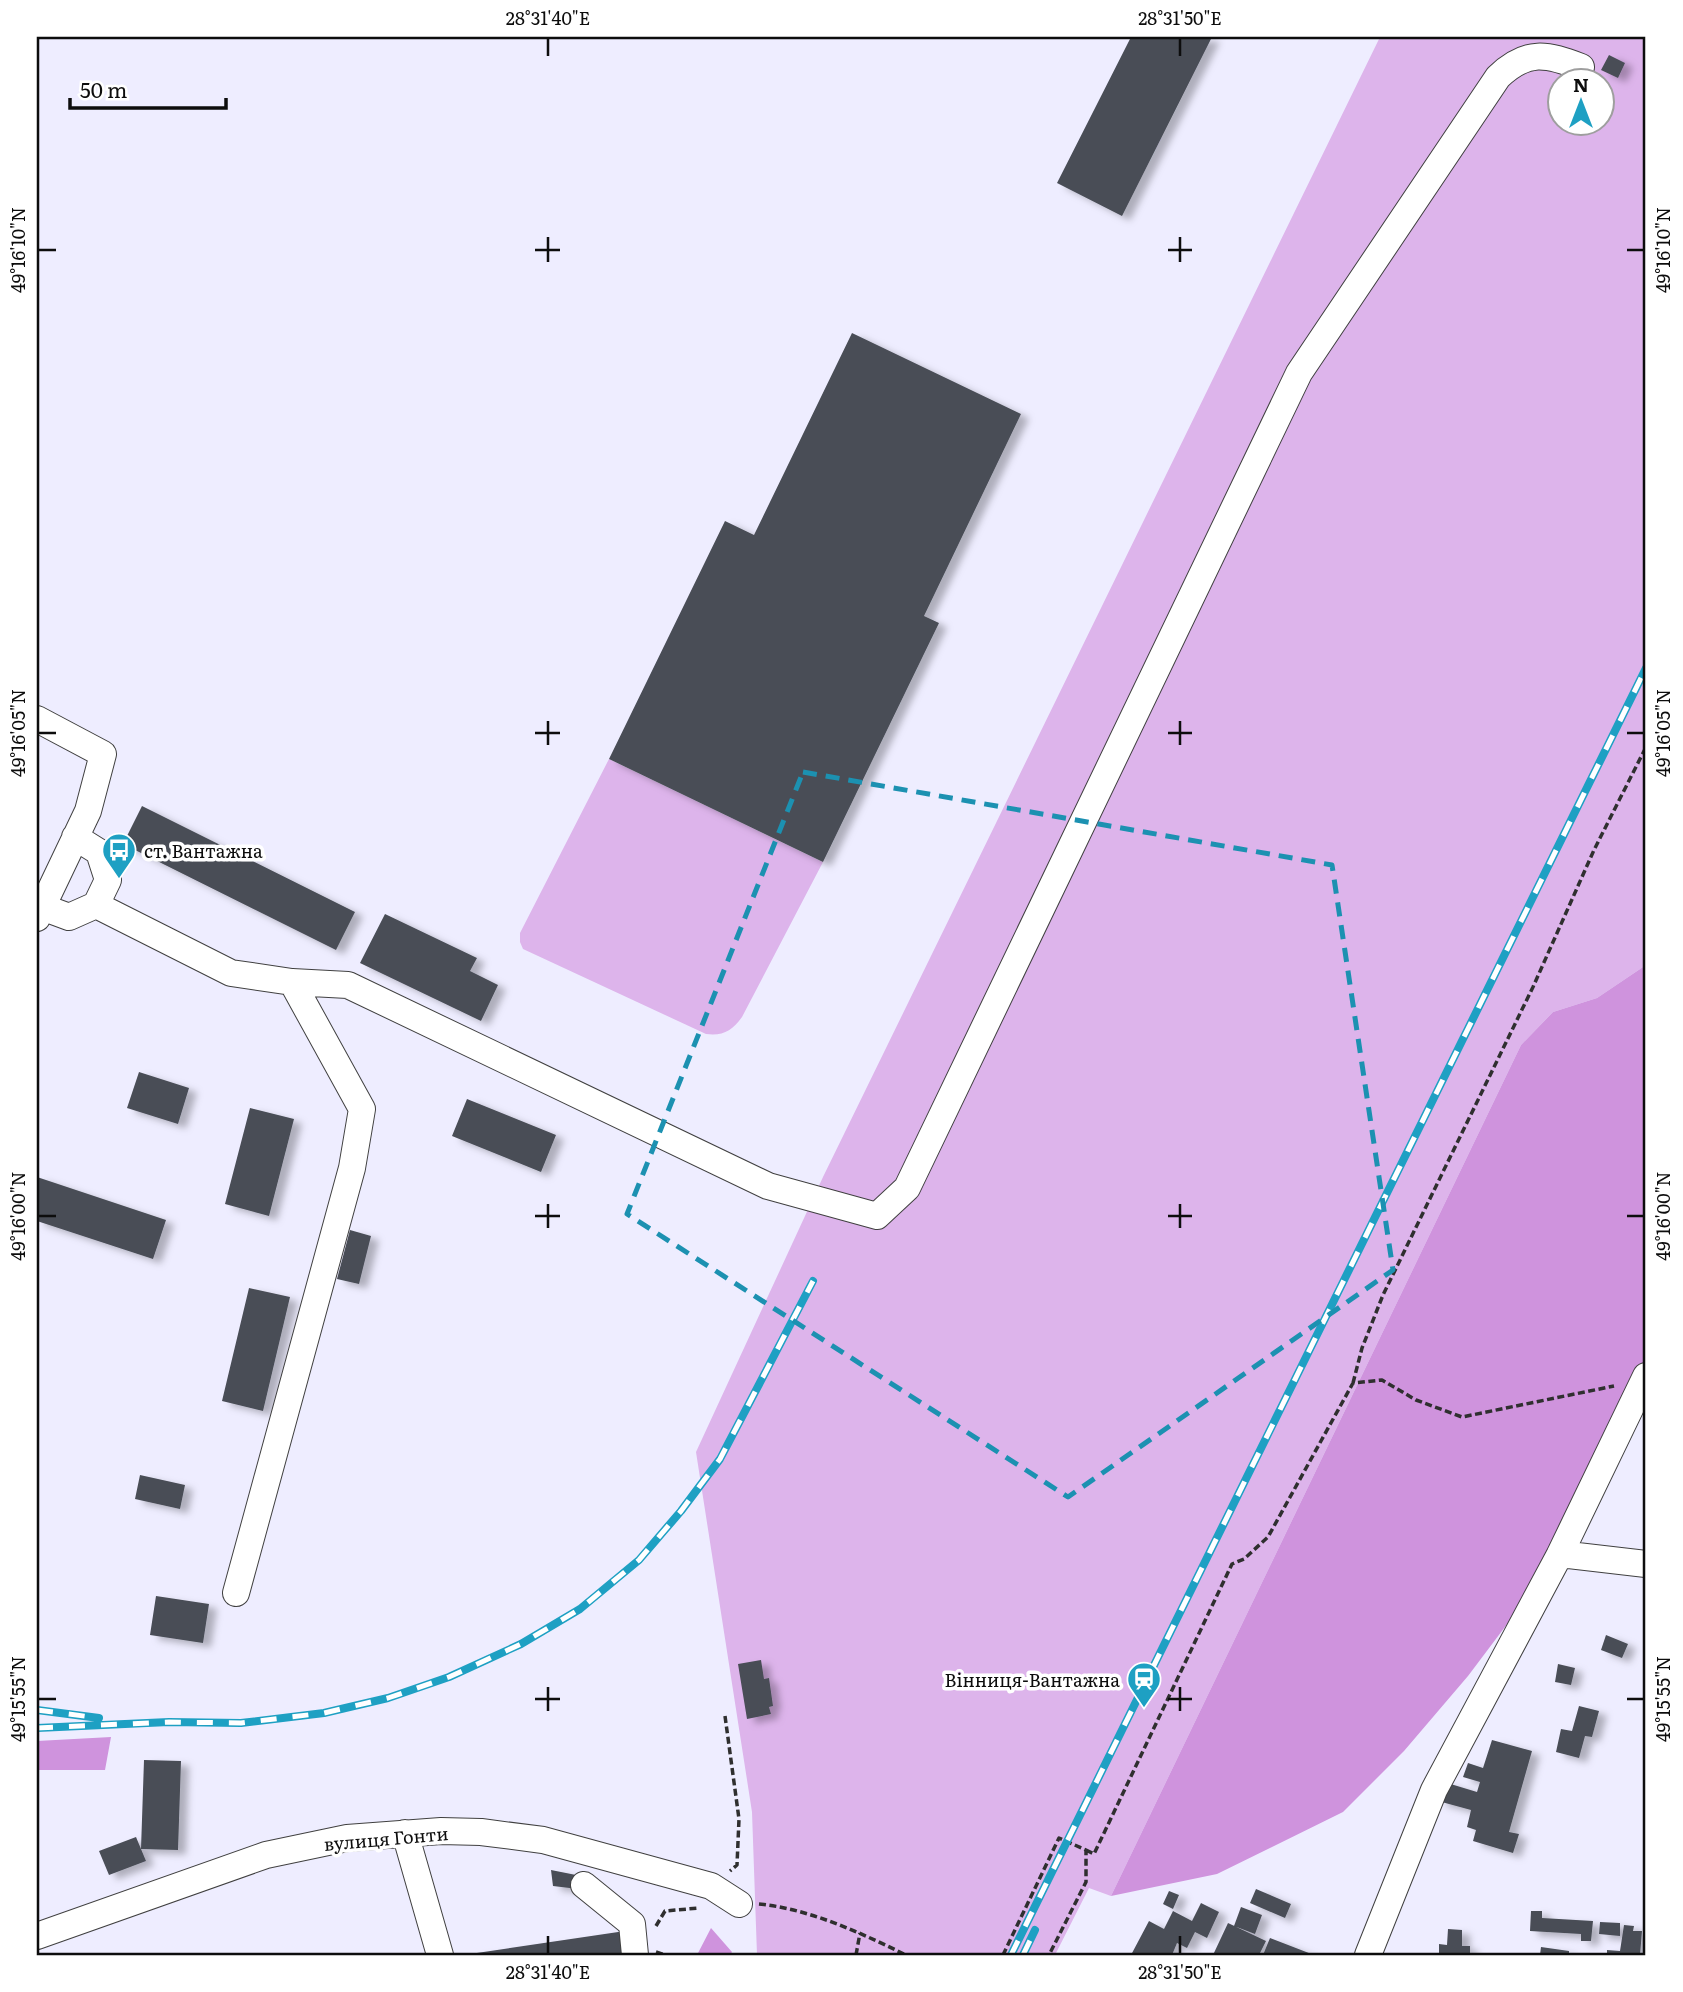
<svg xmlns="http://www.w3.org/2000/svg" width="1683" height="1992" font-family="Literata,serif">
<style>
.green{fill:#ddb4eb;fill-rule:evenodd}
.forest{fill:#cf93dd}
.building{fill:#494d56;filter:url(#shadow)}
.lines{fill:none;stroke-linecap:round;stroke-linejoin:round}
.minor-casing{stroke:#404040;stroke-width:28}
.path{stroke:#2f2f2f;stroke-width:3.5;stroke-dasharray:7 3.5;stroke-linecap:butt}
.minor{stroke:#fff;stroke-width:26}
.rail-casing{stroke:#1ea0c3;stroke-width:8}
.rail{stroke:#fff;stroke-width:5;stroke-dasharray:16;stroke-linecap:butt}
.marked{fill:none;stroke:#1c91b1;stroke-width:5;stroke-dasharray:14 9;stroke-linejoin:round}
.ticks{fill:none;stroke:#0d0d0d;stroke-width:2.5}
.labels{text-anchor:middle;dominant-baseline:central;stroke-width:7;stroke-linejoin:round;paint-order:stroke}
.poi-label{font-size:18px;fill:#0d0d0d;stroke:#fff;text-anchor:start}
.street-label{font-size:18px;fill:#0d0d0d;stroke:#fff}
.neatline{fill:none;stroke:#0d0d0d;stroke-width:2.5}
.ticks-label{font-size:18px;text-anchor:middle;fill:#0d0d0d}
</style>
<defs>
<filter id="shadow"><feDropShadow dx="8" dy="4.5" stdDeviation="3.5" flood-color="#0004"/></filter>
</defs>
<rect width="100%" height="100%" fill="#eeedff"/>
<path class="green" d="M1380,37H1646V965L1597,998L1553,1012L1521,1045L1111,1896L1089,1888L1055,1955H757L752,1812L696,1452L823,1177ZM1560,80H1602V122H1560Z
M609,759L823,862L742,1017C732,1031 723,1036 706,1034L523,949L520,942V933Z"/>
<path class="forest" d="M1646,965V1376L1560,1554L1468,1676L1404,1751L1343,1812L1217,1874L1111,1896L1521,1045L1553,1012L1597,998Z
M111,1737L105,1770H37V1741Z
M711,1928L732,1952L730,1955H697Z"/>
<path class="building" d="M1131,37H1212L1122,216L1057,183Z
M1609,55L1625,63L1618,78L1601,70Z
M852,333L1021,414L924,616L939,623L823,862L609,759L725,521L754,535Z
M142,806L355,912L336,950L123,844Z
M385,914L477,958L470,971L498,985L481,1021L360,963Z
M139,1072L189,1088L178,1124L127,1108Z
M467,1099L556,1135L541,1172L452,1136Z
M250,1108L294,1119L269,1216L225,1204Z
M37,1177L166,1220L153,1259L37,1221Z
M350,1230L371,1236L359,1284L337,1279Z
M249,1288L290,1297L263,1411L222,1401Z
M140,1475L185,1485L180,1509L135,1499Z
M156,1596L209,1604L203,1643L150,1635Z
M1606,1635L1628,1644L1622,1658L1601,1650Z
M761,1660L764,1679L769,1678L773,1706L769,1707L771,1714L747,1719L738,1664Z
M1558,1664L1575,1668L1571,1685L1555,1682Z
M1579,1706L1599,1711L1592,1737L1585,1736L1579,1758L1556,1752L1561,1729L1572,1731Z
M1492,1740L1532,1751L1509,1832L1519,1834L1513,1853L1473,1841L1476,1830L1467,1827L1471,1810L1438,1801L1444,1782L1477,1792L1480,1782L1463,1777L1468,1763L1483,1768Z
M144,1760L181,1761L178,1850L141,1849L146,1861L109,1875L99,1851L136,1837L141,1849Z
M551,1870L581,1876L578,1889L553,1886Z
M1256,1889L1291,1904L1285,1918L1250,1903Z
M1169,1891L1179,1895L1173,1909L1163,1904Z
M1201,1903L1219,1912L1207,1938L1195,1932L1187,1948L1177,1943L1172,1955H1131L1149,1921L1164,1929L1173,1911L1192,1921Z
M1241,1907L1262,1915L1255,1934L1234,1926Z
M1531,1911H1542V1918L1593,1921L1591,1941H1581V1934L1530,1931Z
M1600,1922L1620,1923V1936L1599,1934Z
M1228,1923L1266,1941L1259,1955H1213Z
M1624,1925L1634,1926L1633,1931H1642L1640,1955H1607V1950L1620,1951Z
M1448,1929L1462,1930V1946H1470V1955H1439V1944L1447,1945Z
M625,1931L629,1955H470V1954Z
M1270,1938L1314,1955H1263Z
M1541,1947L1569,1951V1955H1540Z"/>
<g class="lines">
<g class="minor-casing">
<path id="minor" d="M37,719L103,754L88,811L37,918
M96,905L231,973L292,982L348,985L768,1186L877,1216L907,1188L1299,373L1498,77C1527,49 1547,54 1581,67
M42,907L69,917L96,905L108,880L99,852L75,837
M1560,1554L1646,1564
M236,1593L352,1168L362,1109L292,982
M405,1833L440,1955
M584,1885L632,1924L635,1955
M37,1936L266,1855L347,1838L441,1831L481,1832L543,1840L711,1886L739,1904
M1368,1955L1434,1790L1560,1554L1646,1376"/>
</g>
<path class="path" d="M1353,1383L1362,1348L1383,1295L1533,987L1594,850L1646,747
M725,1716L739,1819L737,1865L730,1871
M1086,1850L1094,1854L1232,1564L1244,1559L1268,1537L1353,1383L1382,1380L1416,1400L1462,1417L1614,1386
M759,1904C810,1909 861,1933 906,1955
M656,1926L665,1911L699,1908
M656,1952L665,1955
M856,1955L860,1933
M1003,1955L1059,1838L1086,1850V1882L1049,1955"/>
<use href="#minor" class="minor"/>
<g class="rail-casing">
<path id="rail" d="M37,1710L99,1718
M37,1728L169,1722L241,1723L324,1713L388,1698L449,1677L521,1644L580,1609L639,1560L681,1511L720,1459L813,1281
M1011,1955L1646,668
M1023,1955L1035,1930"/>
</g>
<use href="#rail" class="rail"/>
</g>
<path class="marked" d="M803,772L1332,865L1393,1270L1068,1497L627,1214Z"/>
<path class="ticks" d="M548,38V56M1180,38V56M548,237V262M1180,237V262M38,250H56M535,250H560M1168,250H1192M1627,250H1644M548,721V745M1180,721V745M38,733H56M535,733H560M1168,733H1192M1627,733H1644M548,1204V1228M1180,1204V1228M38,1216H56M535,1216H560M1168,1216H1192M1627,1216H1644M548,1687V1711M1180,1687V1711M38,1699H56M535,1699H560M1168,1699H1192M1627,1699H1644M548,1936V1954M1180,1936V1954"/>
<defs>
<g id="bus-pin" transform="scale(1.75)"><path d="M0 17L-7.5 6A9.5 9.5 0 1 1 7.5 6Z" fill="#1ea0c3" stroke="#fff"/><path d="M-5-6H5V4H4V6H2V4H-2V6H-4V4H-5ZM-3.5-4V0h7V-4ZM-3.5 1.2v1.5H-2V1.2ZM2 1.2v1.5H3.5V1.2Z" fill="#fff"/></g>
<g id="station-pin" transform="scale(1.75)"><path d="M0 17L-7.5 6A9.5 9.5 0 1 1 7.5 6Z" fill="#1ea0c3" stroke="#fff"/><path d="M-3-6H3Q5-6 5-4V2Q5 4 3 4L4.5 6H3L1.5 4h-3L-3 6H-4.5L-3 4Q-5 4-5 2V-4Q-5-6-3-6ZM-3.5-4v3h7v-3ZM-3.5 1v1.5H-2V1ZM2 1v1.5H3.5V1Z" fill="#fff"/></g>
</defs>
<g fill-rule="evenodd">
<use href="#bus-pin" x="119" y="850"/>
<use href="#station-pin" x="1144" y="1679"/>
</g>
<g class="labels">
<g class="poi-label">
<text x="144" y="850">ст. Вантажна</text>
<text x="1120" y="1679" text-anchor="end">Вінниця-Вантажна</text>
</g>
<g class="street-label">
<text transform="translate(386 1838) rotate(-5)">вулиця Гонти</text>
</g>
</g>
<rect width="1683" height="1992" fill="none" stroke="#ffffff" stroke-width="77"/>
<g transform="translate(1581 102)"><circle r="33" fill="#ffffff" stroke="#9e9e9e" stroke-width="2"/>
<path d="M0-5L12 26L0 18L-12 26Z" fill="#1ea0c3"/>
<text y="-10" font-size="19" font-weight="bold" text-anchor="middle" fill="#0d0d0d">N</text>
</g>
<path d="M70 98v10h156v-10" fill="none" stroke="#0d0d0d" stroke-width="3.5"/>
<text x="80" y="98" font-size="21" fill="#0d0d0d" stroke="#ffffff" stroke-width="5" paint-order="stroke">50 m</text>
<rect x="38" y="38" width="1606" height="1916" class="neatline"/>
<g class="ticks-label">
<text x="548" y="25">28°31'40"E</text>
<text x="1180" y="25">28°31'50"E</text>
<text transform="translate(19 250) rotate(-90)" y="6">49°16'10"N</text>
<text transform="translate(1664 250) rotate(-90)" y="6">49°16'10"N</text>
<text transform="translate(19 733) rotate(-90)" y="6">49°16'05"N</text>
<text transform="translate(1664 733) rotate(-90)" y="6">49°16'05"N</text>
<text transform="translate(19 1216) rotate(-90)" y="6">49°16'00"N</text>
<text transform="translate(1664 1216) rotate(-90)" y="6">49°16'00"N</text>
<text transform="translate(19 1699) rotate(-90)" y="6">49°15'55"N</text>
<text transform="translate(1664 1699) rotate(-90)" y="6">49°15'55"N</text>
<text x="548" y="1979">28°31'40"E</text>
<text x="1180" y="1979">28°31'50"E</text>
</g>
</svg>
